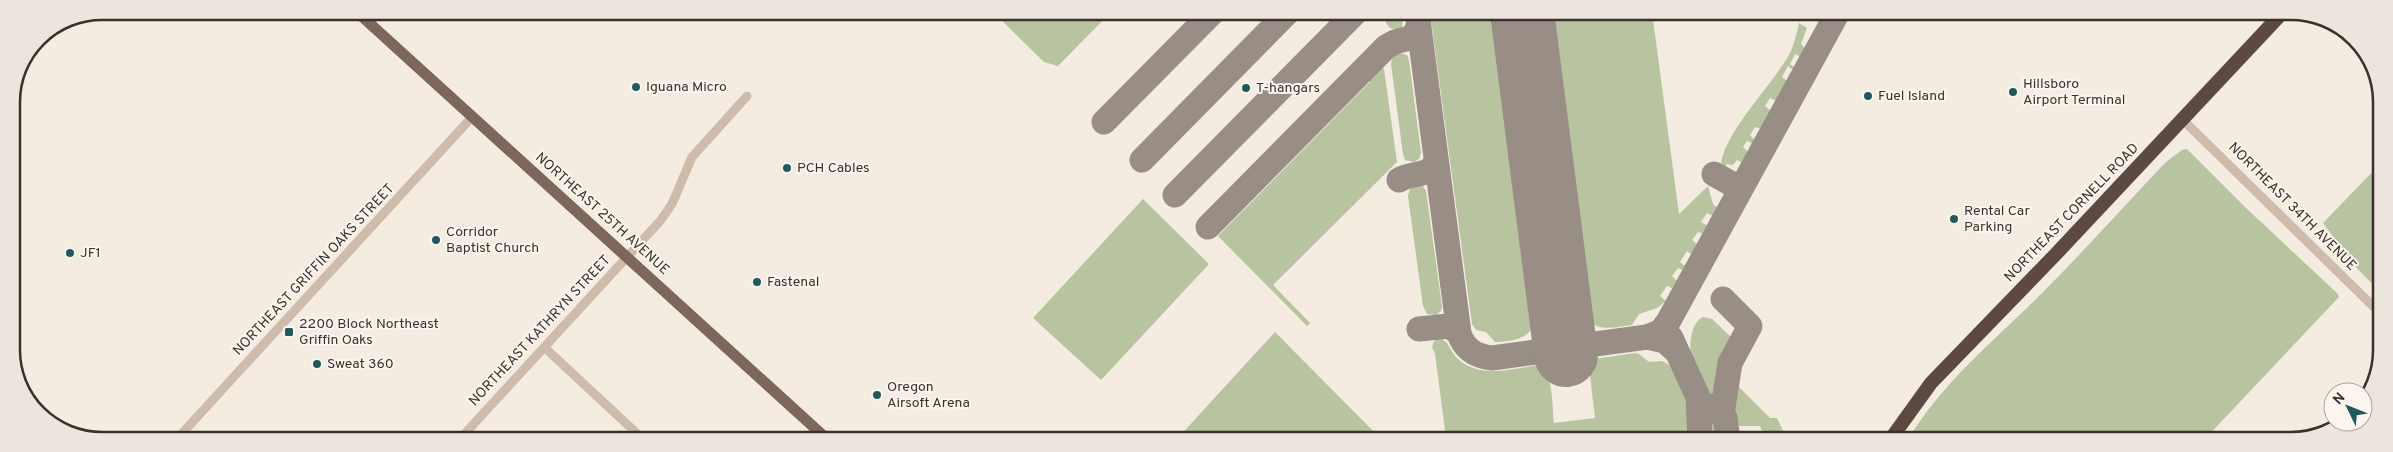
<svg xmlns="http://www.w3.org/2000/svg" width="2393" height="452" font-family="Overpass,sans-serif">
<style>
.green{fill:#b8c4a0}
.lines{fill:none;stroke-linecap:round;stroke-linejoin:round}
.taxiway{stroke:#988e86;stroke-width:25}
.runway{stroke:#988e86;stroke-width:64}
.minor{stroke:#cdbbac;stroke-width:9}
.major{stroke:#7d675c;stroke-width:11}
.highway{stroke:#5c4a42;stroke-width:14}
.poi-dot{fill:#1f5a5e;stroke:#fbf5ee;stroke-width:2}
.labels{text-anchor:middle;dominant-baseline:central;stroke-width:4;stroke-linejoin:round;paint-order:stroke}
.poi-label{font-size:14px;fill:#3b302b;stroke:#fbf5ee;text-anchor:start}
.street-label{font-size:14px;fill:#3b302b;stroke:#fbf5ee}
.rim{fill:none;stroke:#3b302b;stroke-width:2.5}
</style>
<rect width="100%" height="100%" fill="#f4ebe1"/>
<path class="green" d="M993,12H1111L1058,66L1044,62Z
M1385,12H1403L1402,27L1397,30L1390,28L1386,23Z
M1430,12H1500L1527,223L1534,299L1528,310C1528,316 1533,319 1533,324C1531,339 1507,342 1495,342L1486,332L1476,330L1472,324Z
M1543,12H1557V19L1606,12H1652L1679,214L1708,186L1713,204L1718,208L1713,216L1707,213L1701,222L1708,226L1703,234L1698,232L1692,240L1697,244L1691,254L1687,251L1680,262L1685,266L1682,270L1678,268L1672,276L1677,281L1672,288L1667,286L1660,296L1666,301L1657,308L1639,314L1632,325C1617,327 1591,334 1587,314L1590,304L1578,291Z
M1799,23L1807,28L1801,44L1805,48L1800,57L1795,54L1790,64L1794,67L1793,70L1788,66L1782,77L1787,81L1776,101L1770,98L1765,106L1771,111L1761,129L1755,127L1750,135L1755,141L1753,144L1747,141L1743,147L1748,152L1743,163L1737,160L1733,165L1727,164L1724,167L1721,162C1729,126 1772,86 1790,53C1794,44 1797,33 1799,23Z
M1400,53L1407,55L1409,60L1421,153L1419,159L1414,162L1405,160L1403,154L1391,64L1392,58Z
M1376,66H1380L1384,69L1397,162L1273,285L1310,323L1307,326L1218,236L1370,82L1368,75Z
M2187,149L2246,208L2338,294L2339,297L2203,441L2040,440L2036,437L2033,440H1908C1942,382 1996,339 2043,292C2085,250 2125,205 2166,162L2182,150Z
M2380,164L2381,293L2354,265L2323,223Z
M1417,185L1423,186L1426,191L1442,306L1441,311L1436,315L1427,314L1423,306L1408,196L1410,189Z
M1143,199L1209,264L1101,380L1033,318Z
M1703,317L1712,319L1733,339L1723,361L1716,399C1712,398 1709,396 1706,394C1690,379 1682,328 1703,317Z
M1275,332L1382,440H1176Z
M1440,338C1450,342 1450,352 1458,359C1480,379 1512,369 1538,365C1554,369 1552,409 1554,423L1595,418L1589,367L1594,359L1635,353L1639,354L1649,362L1662,361L1676,369L1686,385L1694,407L1695,440H1441L1445,430L1435,354L1432,347L1434,341Z
M1735,380L1736,384L1770,418H1777L1784,433H1763L1760,426H1739C1728,416 1730,393 1735,380Z
M1705,413L1716,421L1720,440H1706Z"/>
<g class="lines">
<path class="taxiway" d="M1417,12L1459,333C1464,349 1475,356 1492,358L1647,337L1665,341L1677,352
M1104,122L1213,12
M1142,160L1288,12
M1714,174L1741,189
M1399,180C1412,172 1435,177 1436,158
M1175,195L1356,12
M1208,227L1386,47L1395,42L1413,37L1419,25
M1419,329L1449,326L1459,333
M1647,337L1660,332L1668,322L1838,12
M1671,338L1698,397L1700,440
M1710,406L1725,418L1728,440
M1722,414L1730,363L1750,326L1723,299"/>
<path class="runway" d="M1522,12L1566,355"/>
<path class="minor" d="M2183,120L2381,314
M544,347L644,440
M176,440L472,117
M459,440L661,220L672,204L692,157L747,96"/>
<path class="major" d="M356,11L828,440"/>
<path class="highway" d="M1890,440L1931,383L2054,256L2283,12"/>
</g>
<g class="poi-dot">
<circle cx="636" cy="87" r="5"/>
<circle cx="1246" cy="88" r="5"/>
<circle cx="2013" cy="92" r="5"/>
<circle cx="1868" cy="96" r="5"/>
<circle cx="787" cy="168" r="5"/>
<circle cx="1954" cy="219" r="5"/>
<circle cx="436" cy="240" r="5"/>
<circle cx="70" cy="253" r="5"/>
<circle cx="757" cy="282" r="5"/>
<rect x="284" y="327" width="10" height="10" rx="2.5"/>
<circle cx="317" cy="364" r="5"/>
<circle cx="877" cy="395" r="5"/>
</g>
<g class="labels">
<g class="poi-label">
<text x="2023" y="84">Hillsboro<tspan x="2023" dy="16">Airport Terminal</tspan></text>
<text x="646" y="87">Iguana Micro</text>
<text x="1256" y="88">T-hangars</text>
<text x="1878" y="96">Fuel Island</text>
<text x="797" y="168">PCH Cables</text>
<text x="1964" y="211">Rental Car<tspan x="1964" dy="16">Parking</tspan></text>
<text x="446" y="232">Corridor<tspan x="446" dy="16">Baptist Church</tspan></text>
<text x="80" y="253">JF1</text>
<text x="767" y="282">Fastenal</text>
<text x="299" y="324">2200 Block Northeast<tspan x="299" dy="16">Griffin Oaks</tspan></text>
<text x="327" y="364">Sweat 360</text>
<text x="887" y="387">Oregon<tspan x="887" dy="16">Airsoft Arena</tspan></text>
</g>
<g class="street-label">
<text transform="translate(2292 207) rotate(45)">NORTHEAST 34TH AVENUE</text>
<text transform="translate(2072 213) rotate(-46)">NORTHEAST CORNELL ROAD</text>
<text transform="translate(602 214) rotate(42)">NORTHEAST 25TH AVENUE</text>
<text transform="translate(314 270) rotate(-47)">NORTHEAST GRIFFIN OAKS STREET</text>
<text transform="translate(540 331) rotate(-47)">NORTHEAST KATHRYN STREET</text>
</g>
</g>
<path d="M0 0H2393V452H0ZM102 20H2291A82 82 0 0 1 2373 102V350A82 82 0 0 1 2291 432H102A82 82 0 0 1 20 350V102A82 82 0 0 1 102 20Z" fill="#ece5de" fill-rule="evenodd"/>
<path class="rim" d="M102 20H2291A82 82 0 0 1 2373 102V350A82 82 0 0 1 2291 432H102A82 82 0 0 1 20 350V102A82 82 0 0 1 102 20Z"/>
<g transform="translate(2348 407) rotate(313)"><circle r="24" fill="#fbf5ee" stroke="#aea6a0"/>
<path d="M0-4L9 19L0 12L-9 19Z" fill="#1f5a5e"/>
<text y="-8" font-size="14" font-weight="bold" text-anchor="middle" fill="#3b302b">N</text>
</g>
</svg>
